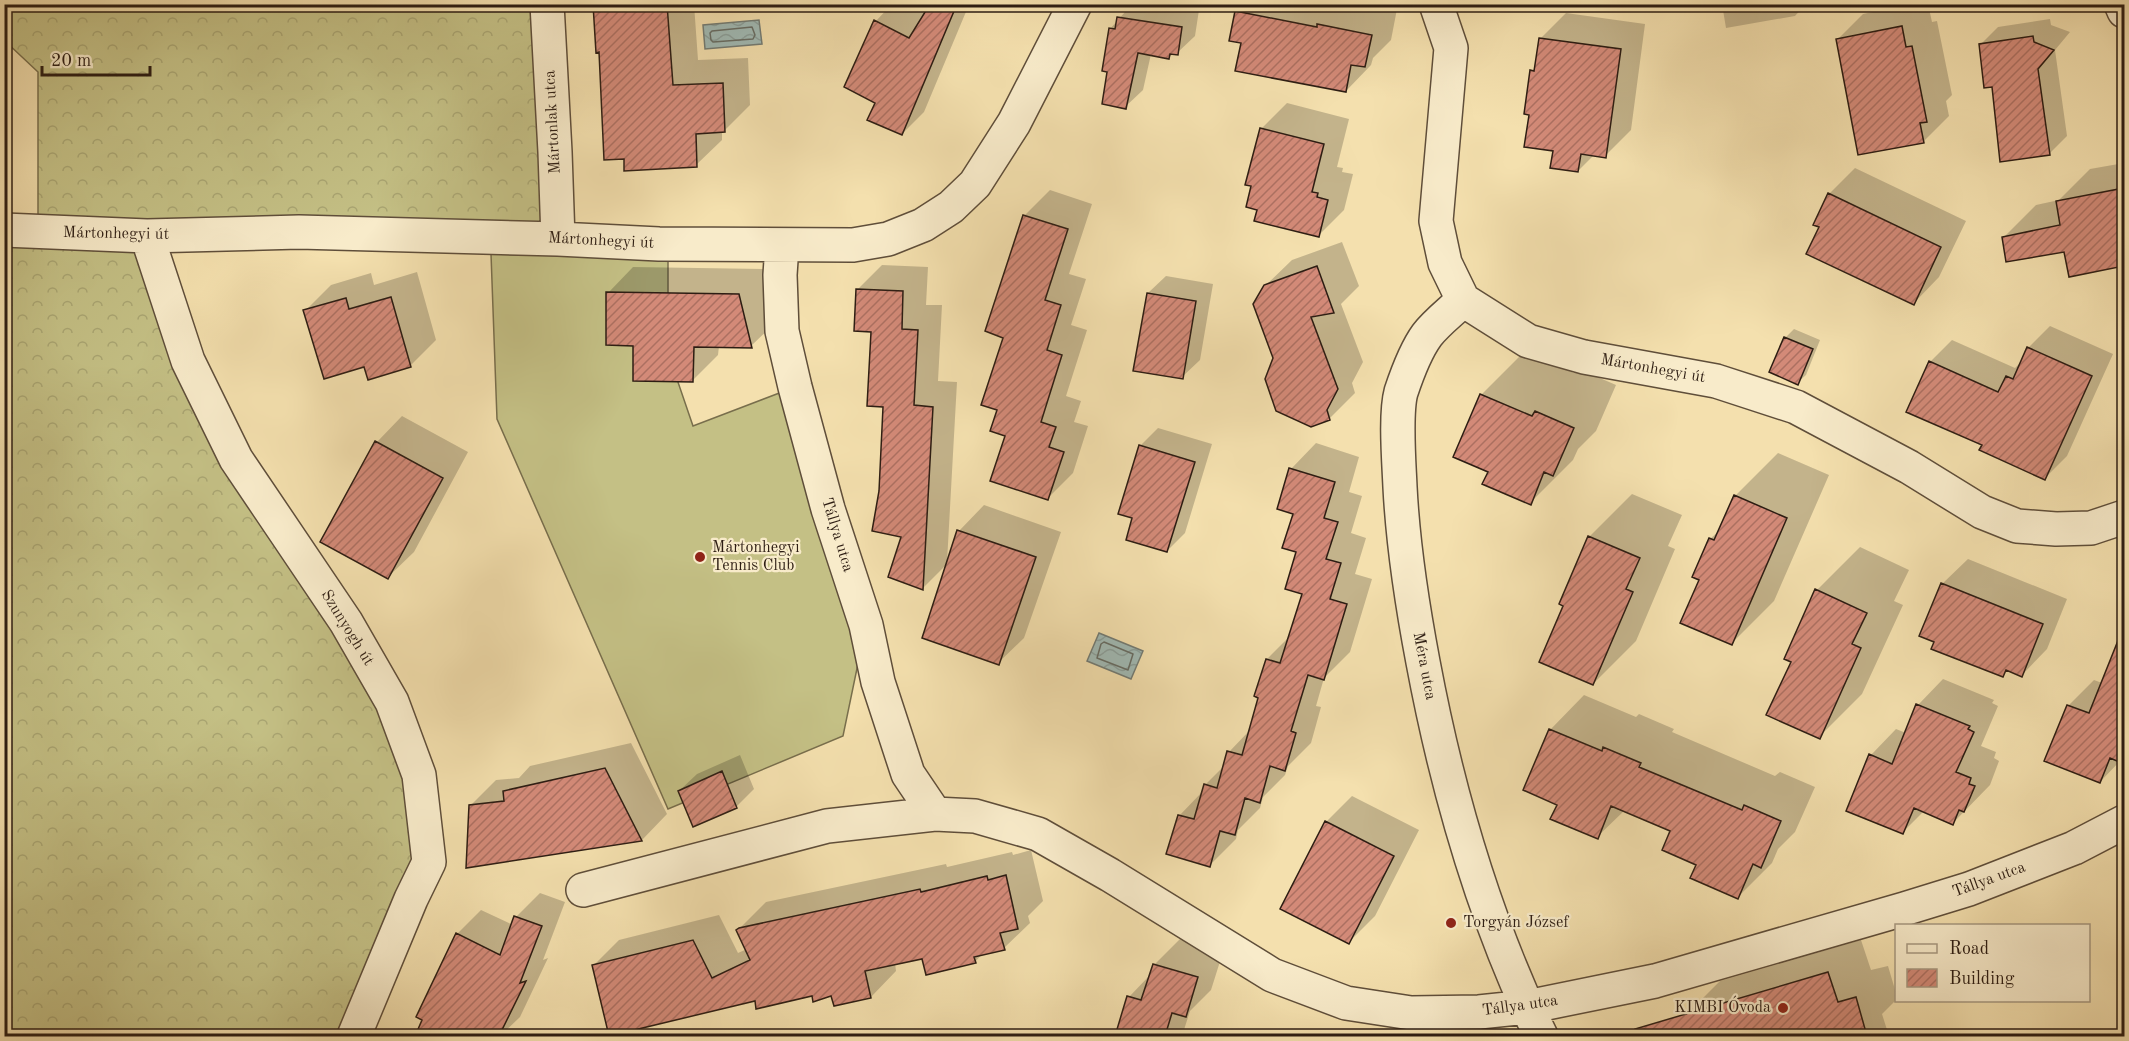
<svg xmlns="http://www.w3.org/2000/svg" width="2129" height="1041" font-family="'Old Standard TT',serif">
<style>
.forest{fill:url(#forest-crowns);stroke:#786e4c;stroke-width:1.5}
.garden{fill:#c4c085;stroke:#786e4c;stroke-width:1.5}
.water{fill:url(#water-waves);stroke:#727b74;stroke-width:1.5}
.shadow{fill:#0003}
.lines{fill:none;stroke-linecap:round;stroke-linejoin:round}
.shore{stroke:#666c64;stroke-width:1.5}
.building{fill:url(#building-hatch);stroke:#2d1d13;stroke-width:1.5}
.minor-casing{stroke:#5f4e3a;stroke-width:36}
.minor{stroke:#f8ebca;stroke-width:33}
.poi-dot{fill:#8f2418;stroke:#f8ebca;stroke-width:2}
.labels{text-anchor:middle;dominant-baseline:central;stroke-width:4.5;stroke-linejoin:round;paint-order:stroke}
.street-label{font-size:16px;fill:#2d1d13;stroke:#f8ebca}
.poi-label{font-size:16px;fill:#2d1d13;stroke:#f8ebca;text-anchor:start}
</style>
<defs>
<pattern id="forest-crowns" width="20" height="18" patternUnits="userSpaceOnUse" patternTransform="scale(1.5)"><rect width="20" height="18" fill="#c4c085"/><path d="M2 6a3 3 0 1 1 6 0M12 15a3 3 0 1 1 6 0" fill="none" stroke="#a9a572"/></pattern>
<pattern id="water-waves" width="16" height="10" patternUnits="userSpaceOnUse" patternTransform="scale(1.5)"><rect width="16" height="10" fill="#a0bab5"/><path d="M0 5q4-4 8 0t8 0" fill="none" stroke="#8a9f9b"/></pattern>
<pattern id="building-hatch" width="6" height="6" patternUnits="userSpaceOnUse" patternTransform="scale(1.5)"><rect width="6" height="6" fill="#d38a78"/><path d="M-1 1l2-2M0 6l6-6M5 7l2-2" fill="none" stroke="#ac7061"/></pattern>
</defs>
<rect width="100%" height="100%" fill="#f4e0ae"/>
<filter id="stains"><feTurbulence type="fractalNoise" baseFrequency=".00333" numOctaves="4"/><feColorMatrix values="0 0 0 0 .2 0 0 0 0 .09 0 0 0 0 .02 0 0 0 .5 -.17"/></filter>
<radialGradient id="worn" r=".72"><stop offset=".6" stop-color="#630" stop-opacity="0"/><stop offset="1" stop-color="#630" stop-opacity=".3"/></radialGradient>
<path class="forest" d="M5,5H547L558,239L148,236L188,361L392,702L429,862L358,1036H5L4,230L38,231V72L5,41Z"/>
<path class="garden" d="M491,254L668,258V353L693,426L795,387L866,625L843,736L668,809L497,419Z"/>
<path class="water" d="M759,20L762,44L705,49L703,25Z
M1099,633L1143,651L1131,679L1087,661Z"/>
<path class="shadow" d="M595,4H694L698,60L748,58L750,105L724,131H722V140L696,165L625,158L601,51Z
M892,4H908L926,13L931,4H974L970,8L968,7L924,112L902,134L877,102L876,21Z
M1132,4H1164L1199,10L1195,36L1177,53H1174L1169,57L1151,54L1143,90L1125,107L1109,71L1110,29Z
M1243,4H1372L1397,9L1391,40L1373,58L1371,65L1346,91L1242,42L1236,12Z
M1722,4H1806L1795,16L1726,28Z
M1911,4H1928L1932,22L1937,21L1952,95L1946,101L1949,116L1924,141L1837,40L1863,14Z
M1566,13L1645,24L1631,130L1605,156L1594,155L1578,171L1554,150L1532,71L1536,67L1540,39Z
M2050,19L2051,25L2070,32L2055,50L2067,136L2049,154L1993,85L1980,45L1998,27Z
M1287,103L1349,119L1337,167L1343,168L1342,172L1353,174L1344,210L1319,235L1258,209L1261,129Z
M2124,163V265L2070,275L2065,250L2004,237L2036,205L2059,200L2090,169Z
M1855,168L1966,221L1939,277L1914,303L1821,227L1829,194Z
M1050,190L1092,204L1069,274L1086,279L1071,325L1087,330L1066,396L1081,401L1074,422L1088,426L1073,473L1048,498L1007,435L999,409L1005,337L1024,216Z
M1342,242L1359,286L1341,304L1363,362L1352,383L1355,393L1329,419L1275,358L1265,286L1292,260Z
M882,265L928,267L926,305H942L938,381L957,382L947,562L959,531L984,505L1061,532L1024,638L998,663L948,563L923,588L903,536L881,491L885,406L872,331L857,290Z
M633,267L764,269L777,321L751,346H719L718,355L693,380L635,344L608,293Z
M417,272L436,340L411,365L369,378L365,365L305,311L331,285L371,273L374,285Z
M1166,276L1213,284L1200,360L1182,377L1148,293Z
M2050,326L2113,354L2067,456L2045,478L1984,444L1930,362L1952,340L2015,368L2023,360L2028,348Z
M1794,329L1820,340L1806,375L1797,383L1771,371L1785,338Z
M1524,352L1574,373L1579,369L1616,385L1596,431L1578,449L1573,460L1530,503L1490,471L1481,395Z
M402,416L468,452L414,552L388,577L377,442Z
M1158,428L1212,444L1185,533L1167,551L1134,517L1140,446Z
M1316,443L1359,457L1349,492L1362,496L1351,533L1366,538L1355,574L1372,579L1350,652L1324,678L1316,706L1321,707L1311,743L1288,766L1285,775L1263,797L1260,808L1238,830L1236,839L1210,865L1179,816L1203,791L1205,785L1225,765L1229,752L1250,730L1260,697L1267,659L1290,636L1304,593L1291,469Z
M1778,453L1829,475L1774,601L1731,644L1701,579L1710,539L1721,529L1735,496Z
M1632,494L1682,515L1668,546L1675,549L1636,641L1593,684L1565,605L1589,537Z
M1860,547L1909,570L1894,601L1903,605L1862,694L1819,737L1793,661L1817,590Z
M1968,559L2067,599L2047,649L2022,675L2008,669L2002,675L1942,584Z
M2124,644V763L2120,761L2100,782L2068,706L2094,680L2102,683L2114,654Z
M1943,679L1994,700L1992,703L1998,706L1981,746L1996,752L1994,758L1999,761L1990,785L1953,823L1924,811L1903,832L1871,755L1896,729L1906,733L1918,705Z
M1584,695L1636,717L1639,714L1674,729L1672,732L1775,776L1780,772L1815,787L1795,832L1778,849L1772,863L1738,897L1698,864L1672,830L1625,810L1597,837L1558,804L1550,730Z
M631,743L667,814L642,840L468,866L470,806L496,780L519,778L530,766Z
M740,755L754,789L736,807L679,791L697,774Z
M1352,796L1419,830L1375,916L1349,942L1326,822Z
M1031,850L1043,901L1028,916L1030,923L1004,948L983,953L975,962L923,957L895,963L896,971L871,997L813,994L756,999L594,965L619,940L719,915L738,953L747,949L738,930L766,902L946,864L947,867L1012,852L1013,855Z
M540,893L565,902L543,960L548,958L520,1017L500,1036H486L423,1006L457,934L481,910L513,925L516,917Z
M2124,915V933L2117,929Z
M1180,939L1223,952L1211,990L1190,1011L1182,1036H1117L1129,997L1150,975L1154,965Z
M1861,940L1871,970L1888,966L1896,993V1000L1882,1014L1889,1036H1690L1693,1034L1687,1014L1720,981Z"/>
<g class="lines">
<path class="shore" d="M752,27L755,35L753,39L713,42L711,40L710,33L712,31Z
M1104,642L1133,654L1128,670L1097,658L1101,644Z"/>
</g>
<path class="building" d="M593,4H667L673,85L723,83L725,132L696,134L697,167L624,171V159L604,160L599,52L596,53Z
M930,4H957L902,135L867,120L875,103L844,87L874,20L909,38Z
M1235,11L1317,27V24L1372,35L1365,67L1351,65L1346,92L1235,71L1241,43L1229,41Z
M1117,17L1182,27L1178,55L1170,54L1169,59L1138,53L1126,109L1102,104L1107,72L1102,71L1109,28L1115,29Z
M1902,26L1906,47L1912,46L1927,122L1920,123L1924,143L1858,155L1836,39Z
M2033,36L2034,42L2054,50L2038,69L2050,155L2000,162L1992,87L1984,88L1979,44Z
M1539,38L1621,49L1606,158L1581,154L1578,172L1550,168L1553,151L1524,147L1529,115L1524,114L1530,70L1534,71Z
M1260,128L1324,144L1312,192L1318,193L1317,197L1328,200L1319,237L1254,221L1257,210L1246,207L1251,186L1245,185Z
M2124,188V266L2069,277L2064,252L2006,262L2002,237L2060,225L2056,201Z
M1828,193L1941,247L1914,305L1806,254L1819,227L1813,225Z
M1023,215L1068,229L1045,300L1061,305L1047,350L1062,355L1041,422L1056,427L1049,447L1064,452L1048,500L990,481L1005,436L990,431L997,410L981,405L1003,338L985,331Z
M1317,266L1334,313L1311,317L1338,389L1327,410L1330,420L1311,427L1276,411L1265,379L1273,358L1253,304L1264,285Z
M856,289L903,291L902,329L918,330L914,405L933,407L923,590L888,577L901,537L872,531L879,491L883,407L867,406L871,332L854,331Z
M606,292L739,294L752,348L694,347L693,382L633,381V346L606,345Z
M1147,293L1196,301L1183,379L1133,371Z
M391,297L411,367L368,380L364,367L324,379L303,310L346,298L349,309Z
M1784,337L1813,349L1798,385L1769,372Z
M2027,347L2092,376L2045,480L1979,450L1982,445L1906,412L1929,361L1998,392L2006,376L2013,379Z
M1480,394L1532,416L1535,411L1574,428L1553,476L1544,472L1531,505L1482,484L1488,472L1453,457Z
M375,441L443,478L388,579L320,542Z
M1139,445L1195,462L1167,552L1126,540L1132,518L1118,514Z
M1289,468L1335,482L1324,518L1338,522L1326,559L1341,563L1330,599L1347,604L1324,680L1308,675L1291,731L1296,733L1285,771L1270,766L1260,803L1245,798L1235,835L1220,831L1210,867L1166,854L1178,815L1194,819L1204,784L1217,788L1227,751L1242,755L1258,698L1254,696L1266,659L1280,663L1302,594L1285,589L1296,552L1282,548L1293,514L1277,509Z
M1734,495L1787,518L1732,645L1680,623L1699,580L1692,577L1709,538L1714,540Z
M957,530L1036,557L999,665L922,638Z
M1588,536L1640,558L1626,589L1633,592L1593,685L1539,662L1563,606L1559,604Z
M1941,583L2043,624L2022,677L2006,670L2003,677L1931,649L1934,642L1919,636Z
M1815,589L1867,613L1852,644L1861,648L1820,739L1766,715L1791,662L1784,659Z
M2123,628H2124V764L2110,758L2100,783L2044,761L2067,705L2089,713Z
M1916,704L1970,726L1968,729L1974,732L1956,772L1971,778L1969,784L1975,786L1964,812L1959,810L1953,825L1914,808L1903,834L1846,811L1869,754L1892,764Z
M1549,729L1602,751L1603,747L1641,763L1639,767L1742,810L1744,805L1781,821L1761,868L1753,864L1738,899L1690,878L1696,865L1662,850L1670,831L1611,806L1598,839L1550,819L1557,805L1523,790Z
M605,768L642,841L466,868L469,805L504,801L503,791Z
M722,771L737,808L693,827L678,791Z
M1325,821L1394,856L1349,944L1280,909Z
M1006,875L1018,929L1000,933L1005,950L974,957L976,963L926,975L922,959L865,971L871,998L834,1006L831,996L813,1002L812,996L756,1009L755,1001L609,1036L592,965L693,940L712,978L750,960L736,930L739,928L920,889L921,892L987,876L988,880Z
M514,916L542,926L520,983L526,981L499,1036H415L422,1020L416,1017L456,933L500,955Z
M1153,964L1198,977L1186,1017L1172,1013L1165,1036H1115L1127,996L1141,1000Z
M1828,972L1838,1002L1856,997L1867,1036H1636L1635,1029Z"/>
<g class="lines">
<g class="minor-casing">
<path id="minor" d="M547,4L555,152L558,239
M1436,4L1451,48L1436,221L1445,263L1463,300L1528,341L1584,357L1716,381L1796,407L1909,467L1982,512L2017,526L2056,529L2091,528L2124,517
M2121,4L2124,11
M4,230L147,236L299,232L558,239L659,244L853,245L888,239L923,225L951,207L975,184L1014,123L1075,4
M147,236L188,361L236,459L346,622L392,702L419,775L429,862L411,899L354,1036
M782,245L780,275L782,331L795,387L828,509L866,625L878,682L908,774L935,814
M1463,300C1452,311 1437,322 1427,335C1416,350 1407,374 1401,392C1395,414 1399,463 1400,487C1403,546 1412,604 1423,662C1447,790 1484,919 1541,1036
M583,890L827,826L935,814L975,816L1038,834L1110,875L1272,975L1346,1003L1411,1013L1479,1012L1527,1007L1655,981L1904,909L1969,889L2074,848L2124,822"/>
</g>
<use href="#minor" class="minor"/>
</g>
<g class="poi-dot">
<circle cx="700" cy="557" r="6"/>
<circle cx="1451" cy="923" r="6"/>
<circle cx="1783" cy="1008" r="6"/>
</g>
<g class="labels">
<g class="street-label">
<text transform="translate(553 122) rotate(-93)">Mártonlak utca</text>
<text transform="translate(116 234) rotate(1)">Mártonhegyi út</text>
<text transform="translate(601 241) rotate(3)">Mártonhegyi út</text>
<text transform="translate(1653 369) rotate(10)">Mártonhegyi út</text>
<text transform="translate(837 535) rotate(73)">Tállya utca</text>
<text transform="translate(347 628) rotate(58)">Szunyogh út</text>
<text transform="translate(1424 666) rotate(79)">Méra utca</text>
<text transform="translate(1989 880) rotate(-20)">Tállya utca</text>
<text transform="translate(1520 1006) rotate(-8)">Tállya utca</text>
</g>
<g class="poi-label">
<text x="712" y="548">Mártonhegyi<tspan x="712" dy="18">Tennis Club</tspan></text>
<text x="1463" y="923">Torgyán József</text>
<text x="1771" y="1008" text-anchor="end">KIMBI Óvoda</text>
</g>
</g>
<rect width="2129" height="1041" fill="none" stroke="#f4e0ae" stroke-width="24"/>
<rect x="6" y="6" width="2117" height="1029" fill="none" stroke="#2d1d13" stroke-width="3"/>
<rect x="12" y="12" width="2105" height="1017" fill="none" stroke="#2d1d13" stroke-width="1.5"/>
<rect x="1895" y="924" width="195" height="78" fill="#f8ebca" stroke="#a79981" stroke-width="1.5"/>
<rect x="1907" y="944" width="30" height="9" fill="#f8ebca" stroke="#a79981" stroke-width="1.5"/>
<text x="1949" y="954" font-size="18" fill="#2d1d13">Road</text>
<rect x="1907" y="969" width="30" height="18" fill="url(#building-hatch)" stroke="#a79981" stroke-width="1.5"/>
<text x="1949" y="984" font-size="18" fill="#2d1d13">Building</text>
<path d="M42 66v9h108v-9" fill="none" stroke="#2d1d13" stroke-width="3"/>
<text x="51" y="66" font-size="18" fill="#2d1d13" stroke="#f8ebca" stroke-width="4.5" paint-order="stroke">20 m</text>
<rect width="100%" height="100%" filter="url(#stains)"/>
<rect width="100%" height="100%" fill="url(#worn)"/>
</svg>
